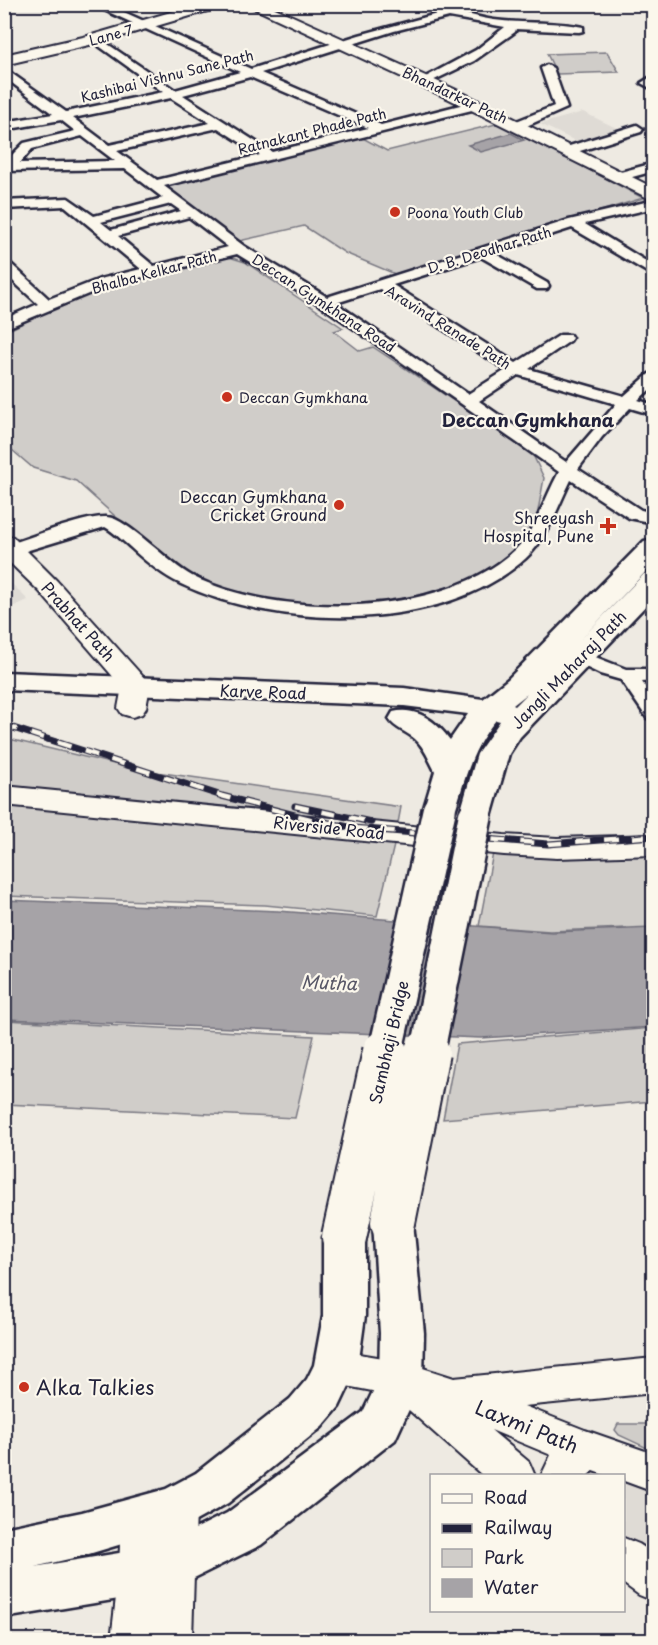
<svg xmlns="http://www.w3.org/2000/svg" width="658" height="1645" font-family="'Playpen Sans',sans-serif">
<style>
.built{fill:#dfdbd5}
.green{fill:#d0cdc9;stroke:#797882;stroke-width:1.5}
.water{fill:#a6a3a7;stroke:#716f7c;stroke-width:1.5}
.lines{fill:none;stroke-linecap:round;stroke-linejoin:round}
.street-casing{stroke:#22223b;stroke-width:5}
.secondary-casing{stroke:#22223b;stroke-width:4}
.primary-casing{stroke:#22223b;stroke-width:5}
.street{fill:#fbf7ec;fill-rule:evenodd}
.secondary{fill:#fbf7ec;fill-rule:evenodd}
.primary{fill:#fbf7ec;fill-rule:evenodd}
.rail-casing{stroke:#22223b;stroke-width:7}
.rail{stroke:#fbf7ec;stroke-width:4.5;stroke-dasharray:14;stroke-linecap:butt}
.primary-bridge-far1-casing{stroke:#22223b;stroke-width:38;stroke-linecap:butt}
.primary-bridge-casing{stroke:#22223b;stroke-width:48;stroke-linecap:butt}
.primary-bridge-far1{stroke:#fbf7ec;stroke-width:33}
.primary-bridge{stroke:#fbf7ec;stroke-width:44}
.poi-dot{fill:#c8321e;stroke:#fbf7ec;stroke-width:2}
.labels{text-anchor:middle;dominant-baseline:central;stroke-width:4.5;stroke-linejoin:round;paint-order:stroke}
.far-street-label{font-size:14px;fill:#22223b;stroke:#fbf7ec}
.far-poi-label{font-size:14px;fill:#22223b;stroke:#fbf7ec;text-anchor:start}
.poi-label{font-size:16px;fill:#22223b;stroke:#fbf7ec;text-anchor:end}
.street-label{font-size:16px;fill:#22223b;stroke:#fbf7ec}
.far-district-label{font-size:18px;font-weight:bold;fill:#22223b;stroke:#fbf7ec}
.water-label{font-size:18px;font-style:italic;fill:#575666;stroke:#fbf7ec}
.near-poi-label{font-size:20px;fill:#22223b;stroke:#fbf7ec;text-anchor:start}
.near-street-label{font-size:20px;fill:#22223b;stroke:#fbf7ec}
</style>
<rect width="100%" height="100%" fill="#eeeae2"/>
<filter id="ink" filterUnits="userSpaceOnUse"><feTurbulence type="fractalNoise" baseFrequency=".0167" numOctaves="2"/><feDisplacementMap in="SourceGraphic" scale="12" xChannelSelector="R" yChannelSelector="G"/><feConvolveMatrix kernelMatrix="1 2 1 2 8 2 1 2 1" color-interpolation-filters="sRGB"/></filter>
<g filter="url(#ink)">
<path class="built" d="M583,112L631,135L588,147L540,124Z
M4,577H5L28,600L5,610Z
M593,1458L653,1479V1560L624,1535V1476H582Z"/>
<path class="green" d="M607,52L619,72L557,74L547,54Z
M500,123L643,198L395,274L345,253L304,226L235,242L160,186L359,136L387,151Z
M229,257L245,262L343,328L334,331L360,351L373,347L532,453L544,478L536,522L526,543L494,570L430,598L328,608L246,597L175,570L76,481L33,468L5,444V332L55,307L106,286L212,259Z
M5,738L135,769L401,807L396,834L5,786Z
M5,800L396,837L377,916L265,905L5,896Z
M493,853L537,857L653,853V927L550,931L479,926Z
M4,1020L314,1036L295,1118L5,1104Z
M653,1028V1101L443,1119L457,1044Z
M618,1424H651L647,1448L619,1435L615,1430Z"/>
<path class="water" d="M511,133L524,140L481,152L468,145Z
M4,900L278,911L552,932L653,928V1027L481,1038L5,1019Z"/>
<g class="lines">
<g class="street-casing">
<path id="street" d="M4,4H13L4,8Z
M91,4H106L251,69L359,35L437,14L412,4C440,4 467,16 494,20C523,24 555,21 583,27V31L579,32L516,29L515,32L474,61L426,84L422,83V79L476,50L505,27L449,17L394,31L261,73L381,125L476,101L482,105L480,108L164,186L244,246L327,297L569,220L654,200V208L585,224L654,266V276L572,228L494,253L547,283L549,286L547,289H537L481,257L393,285L516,363L560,335H570L572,338L570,341L529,369L624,396L649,374L654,373V386L638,400L654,405V415L630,408L602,437L578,469L641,510L654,513V523L629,518L571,480C558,506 548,538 526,558C444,634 277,630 181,584C162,575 145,561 130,547C122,540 114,532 105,527L19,553H7L4,549L7,545C29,538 86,515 107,517C127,518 169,564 192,576C278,619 442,619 515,550C536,530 545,497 559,472L320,305L237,254L110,285L4,329V319L38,304L4,273V261L9,262L49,299L100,279L141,269L65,206L4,209V201L68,198L94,216L163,198L125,169L4,171V163L24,143L75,131L61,120L4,130V122L53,114L4,77V68L66,112L163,92L92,41V37L96,36L175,90L240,72ZM250,77L368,128L272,152L183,95ZM171,98L210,123L109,145L73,118ZM218,128L260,155L157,180L117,151ZM82,136L115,161L20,163L32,149ZM171,204L181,211L111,230L101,222ZM189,217L228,247L154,266L118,236ZM380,289L506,370L468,394L336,303ZM518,375L616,404L566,462L479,401Z
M547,65L553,68L567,108L522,128H514V122L554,106L541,68Z
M654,75V90L641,83Z
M637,125L643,129L641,132L567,155L561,151L563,148Z
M654,163V171L618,181L612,177L613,174Z
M580,651L626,669H654V681L642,682L654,699V720L647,718L621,680L600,674L573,661L571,657L573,653Z"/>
</g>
<g class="secondary-casing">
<path id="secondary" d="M198,4H223L221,7L102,42L4,65V55L92,35Z
M245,4H266L461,92L654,188V201L449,99Z
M4,535L13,537L57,581L146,680L150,686L146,708L142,714L132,717L122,714L118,708L122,687L39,591L4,557Z
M4,786L504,835L557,838L654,835V855L557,858L504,855L4,805Z
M336,1350L401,1361L454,1378L654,1358V1393L524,1406L585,1430L654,1454V1492L624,1481V1476H607L593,1471L587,1476H541L551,1455L491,1430L529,1462L535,1476H483L401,1403L398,1396L336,1384L322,1379L316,1367L322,1355Z
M175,1488L190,1494L196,1508L192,1640H111L119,1571L121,1517L127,1503L142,1497L156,1503L160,1494Z
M624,1538L639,1544L654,1554V1601L639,1595L624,1584Z"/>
</g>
<g class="primary-casing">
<path id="primary" d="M654,539V563L580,640L644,574L654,572V597L520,737L509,754L491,817L487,825L475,828L463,825L459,817L477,754L500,721L496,720C472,748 466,776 455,811L451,819L439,822L427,819L423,811L435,771C429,760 425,748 415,739C406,731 395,729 389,719L393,712C417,706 437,722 450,740L468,714L404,706L4,690V672L404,688L483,699L508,679L644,541ZM527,694L515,706L513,705Z
M393,1205L407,1210L413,1222L424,1333L423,1379L395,1440L261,1545L192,1579L175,1586L119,1599L4,1618V1528L82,1512L166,1489L196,1473L290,1399L307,1379L314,1365L323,1316V1237L329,1225L344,1220L359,1225L365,1237V1316L358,1367L339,1407L322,1427L228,1503L192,1523L82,1556L34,1567L119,1553L169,1542L227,1513L363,1412L379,1379L380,1333L373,1222L379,1210Z"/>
</g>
<use href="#street" class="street"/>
<use href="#secondary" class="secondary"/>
<use href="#primary" class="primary"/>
<g class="rail-casing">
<path id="rail" d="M4,725L222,796L310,819L354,828L548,844L654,836
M295,806L371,822"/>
</g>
<use href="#rail" class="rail"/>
<g class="primary-bridge-far1-casing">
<path id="primary-bridge-far1" d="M385,1054L439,811
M427,1054L475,817"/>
</g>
<g class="primary-bridge-casing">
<path id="primary-bridge" d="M393,1222L427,1052
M344,1237L385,1052"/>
</g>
<use href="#primary-bridge-far1" class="primary-bridge-far1"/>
<use href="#primary-bridge" class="primary-bridge"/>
</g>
</g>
<g class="poi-dot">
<circle cx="395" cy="212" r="6"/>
<circle cx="227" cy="397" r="6"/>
<circle cx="339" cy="505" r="6"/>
<path d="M605 517h6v6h6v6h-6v6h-6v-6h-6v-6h6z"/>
<circle cx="24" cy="1387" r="6"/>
</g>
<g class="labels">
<g class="far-street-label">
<text transform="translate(111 35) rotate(-15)">Lane 7</text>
<text transform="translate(167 76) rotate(-14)">Kashibai Vishnu Sane Path</text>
<text transform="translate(455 95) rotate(25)">Bhandarkar Path</text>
<text transform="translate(312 131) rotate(-14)">Ratnakant Phade Path</text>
<text transform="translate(489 250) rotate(-17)">D. B. Deodhar Path</text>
<text transform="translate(154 272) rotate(-15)">Bhalba Kelkar Path</text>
<text transform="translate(324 303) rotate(33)">Deccan Gymkhana Road</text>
<text transform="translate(448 327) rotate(32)">Aravind Ranade Path</text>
</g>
<g class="far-poi-label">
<text x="407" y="212">Poona Youth Club</text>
<text x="239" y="397">Deccan Gymkhana</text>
</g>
<g class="poi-label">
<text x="327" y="496">Deccan Gymkhana<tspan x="327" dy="18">Cricket Ground</tspan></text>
<text x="594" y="517">Shreeyash<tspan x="594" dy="18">Hospital, Pune</tspan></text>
</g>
<g class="street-label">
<text transform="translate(79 621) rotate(48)">Prabhat Path</text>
<text transform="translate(568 669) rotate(-46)">Jangli Maharaj Path</text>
<text transform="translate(263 691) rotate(2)">Karve Road</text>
<text transform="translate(329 827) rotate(6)">Riverside Road</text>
<text transform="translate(388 1042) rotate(-77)">Sambhaji Bridge</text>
</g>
<g class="far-district-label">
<text x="528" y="419">Deccan Gymkhana</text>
</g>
<g class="water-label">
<text transform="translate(329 982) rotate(2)">Mutha</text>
</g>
<g class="near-poi-label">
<text x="36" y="1387">Alka Talkies</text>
</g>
<g class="near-street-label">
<text transform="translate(527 1426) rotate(22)">Laxmi Path</text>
</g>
</g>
<rect width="658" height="1645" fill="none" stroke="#fbf7ec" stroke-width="24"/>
<rect x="12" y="12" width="634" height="1621" fill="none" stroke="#22223b" stroke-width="2" filter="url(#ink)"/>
<rect x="430" y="1474" width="195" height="138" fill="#fbf7ec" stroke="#a4a2a5" stroke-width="1.5"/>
<rect x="442" y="1494" width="30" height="9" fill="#fbf7ec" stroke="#a4a2a5" stroke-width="1.5"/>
<text x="484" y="1504" font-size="18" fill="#22223b">Road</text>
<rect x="442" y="1524" width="30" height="9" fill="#22223b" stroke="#a4a2a5" stroke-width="1.5"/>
<text x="484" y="1534" font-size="18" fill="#22223b">Railway</text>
<rect x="442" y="1549" width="30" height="18" fill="#d0cdc9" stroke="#a4a2a5" stroke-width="1.5"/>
<text x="484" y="1564" font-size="18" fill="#22223b">Park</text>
<rect x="442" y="1579" width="30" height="18" fill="#a6a3a7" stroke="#a4a2a5" stroke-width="1.5"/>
<text x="484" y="1594" font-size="18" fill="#22223b">Water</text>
</svg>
